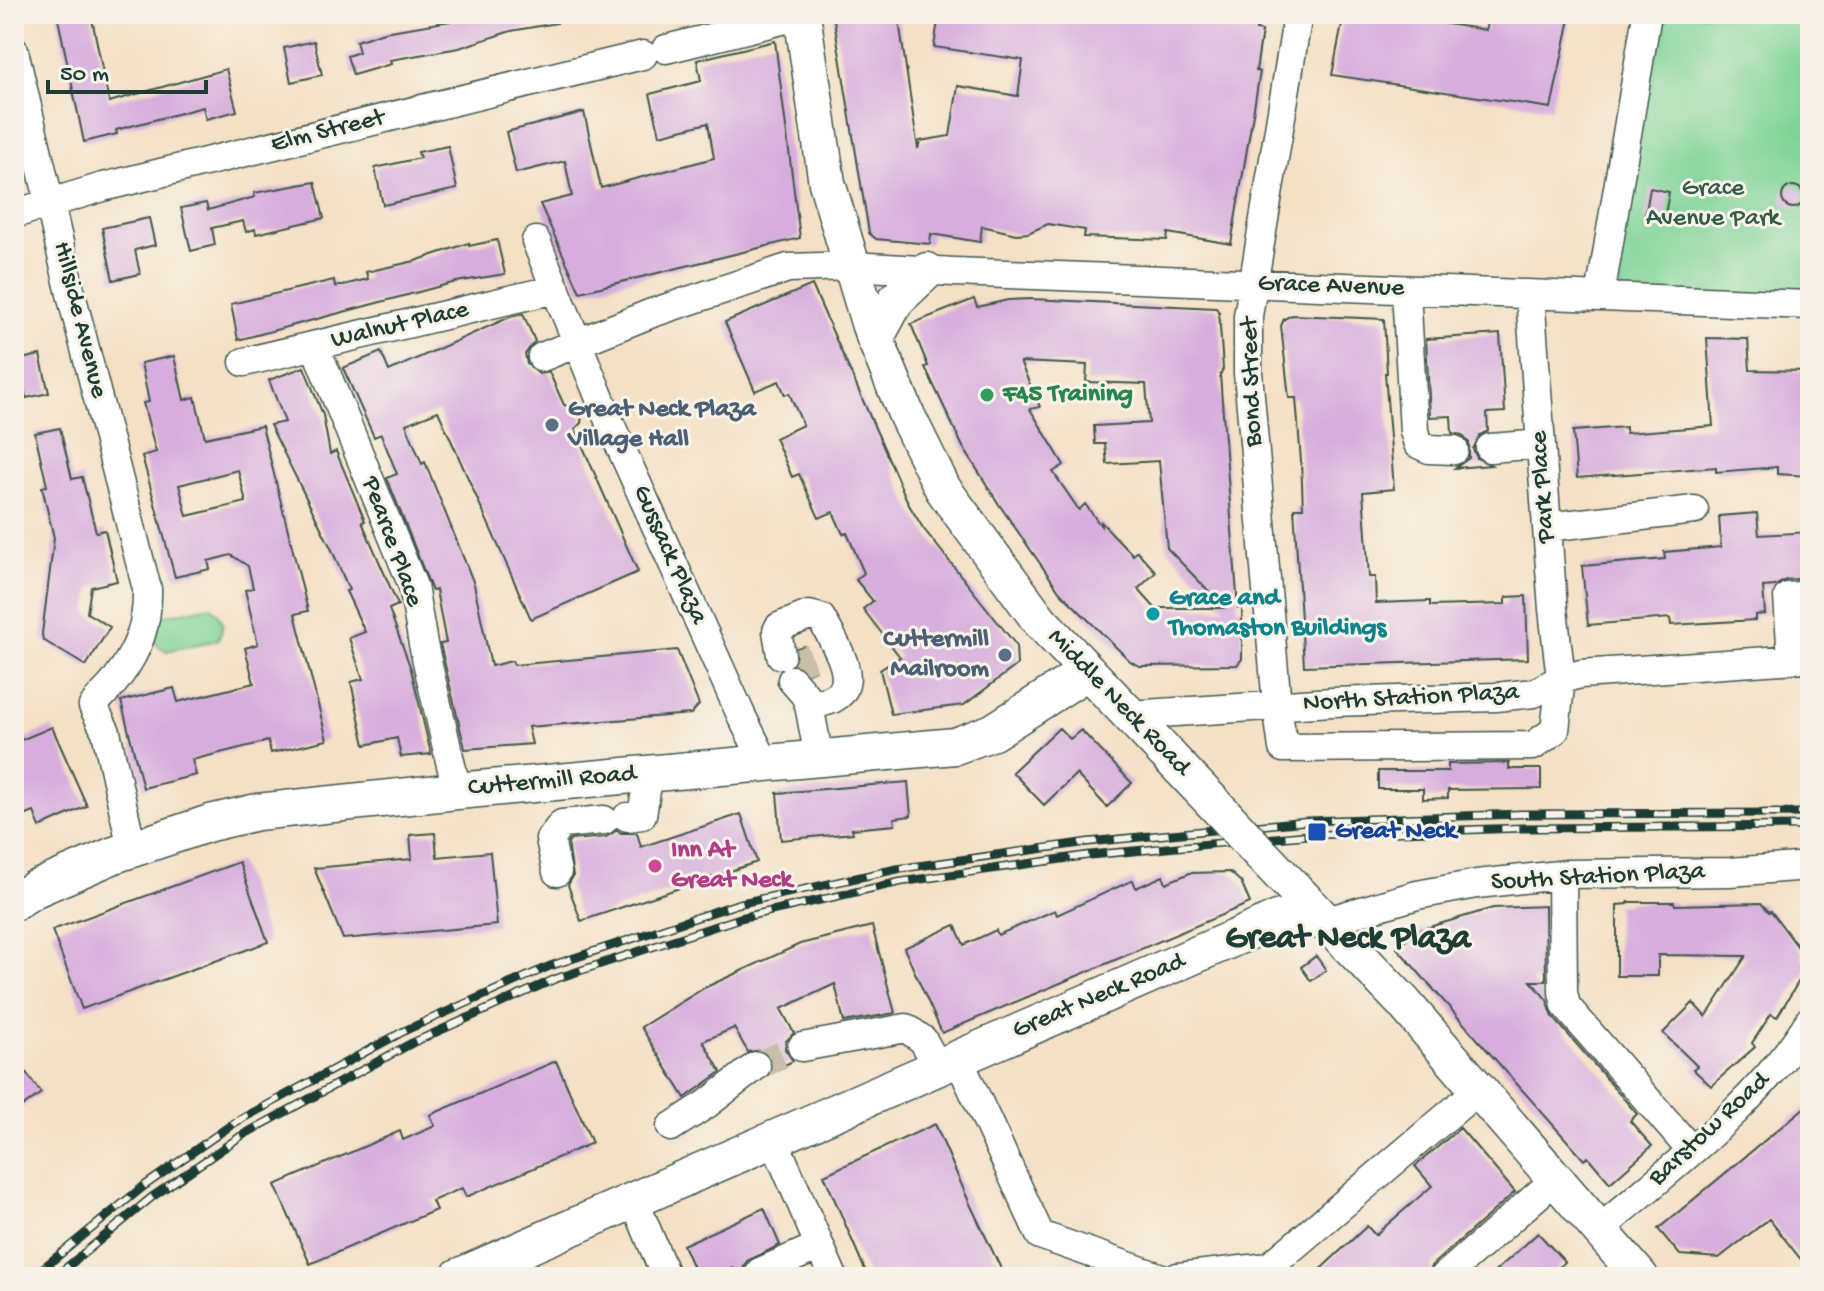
<svg xmlns="http://www.w3.org/2000/svg" width="1824" height="1291" font-family="'Gochi Hand',sans-serif">
<style>
.green{fill:#7dd396;stroke:#4e8865;stroke-width:2}
.building{fill:#d7addd;fill-rule:evenodd}
.lines{fill:none;stroke-linecap:round;stroke-linejoin:round}
.minor-tunnel{stroke:#c9bfa8;stroke-width:28;stroke-dasharray:28 14;stroke-linecap:butt}
.minor-casing{stroke:#3f554a;stroke-width:31}
.major-casing{stroke:#3f554a;stroke-width:39}
.minor{stroke:#fff;stroke-width:28}
.major{stroke:#fff;stroke-width:36}
.rail-casing{stroke:#1f3d34;stroke-width:9}
.rail{stroke:#f7f3e8;stroke-width:6;stroke-dasharray:18;stroke-linecap:butt}
.major-bridge-casing{stroke:#3f554a;stroke-width:39;stroke-linecap:butt}
.major-bridge{stroke:#fff;stroke-width:36}
.leisure-dot{fill:#2e9e5b;stroke:#f7f3e8;stroke-width:3}
.service-dot{fill:#5c6f8a;stroke:#f7f3e8;stroke-width:3}
.culture-dot{fill:#0f9aa8;stroke:#f7f3e8;stroke-width:3}
.transit-dot{fill:#1a4fb4;stroke:#f7f3e8;stroke-width:3}
.hotel-dot{fill:#d1479c;stroke:#f7f3e8;stroke-width:3}
.labels{text-anchor:middle;dominant-baseline:central;stroke-width:6;stroke-linejoin:round;paint-order:stroke}
.street-label{font-size:26px;fill:#1f3d34;stroke:#f7f3e8}
.park-label{font-size:26px;fill:#325b48;stroke:#f7f3e8}
.leisure-label{font-size:26px;font-weight:bold;fill:#27864d;stroke:#f7f3e8;text-anchor:start}
.service-label{font-size:26px;font-weight:bold;fill:#4e5e75;stroke:#f7f3e8;text-anchor:start}
.culture-label{font-size:26px;font-weight:bold;fill:#0d838f;stroke:#f7f3e8;text-anchor:start}
.transit-label{font-size:26px;font-weight:bold;fill:#164399;stroke:#f7f3e8;text-anchor:start}
.hotel-label{font-size:26px;font-weight:bold;fill:#b23c85;stroke:#f7f3e8;text-anchor:start}
.district-label{font-size:34px;font-weight:bold;fill:#1f3d34;stroke:#f7f3e8}
</style>
<rect width="100%" height="100%" fill="#f7f3e8"/>
<filter id="ink" filterUnits="userSpaceOnUse"><feTurbulence type="fractalNoise" baseFrequency=".0125" numOctaves="2"/><feDisplacementMap in="SourceGraphic" scale="16" xChannelSelector="R" yChannelSelector="G"/><feConvolveMatrix kernelMatrix="1 2 1 2 8 2 1 2 1" color-interpolation-filters="sRGB"/></filter>
<filter id="wash" filterUnits="userSpaceOnUse"><feTurbulence type="fractalNoise" baseFrequency=".006" numOctaves="4" result="noise"/><feDisplacementMap in="SourceGraphic" scale="32" xChannelSelector="R" yChannelSelector="G"/><feGaussianBlur stdDeviation="1.8" result="paint"/><feColorMatrix in="noise" values="0 0 0 0 0 0 0 0 0 0 0 0 0 0 0 0 0 1.4 0 .05"/><feComposite in="paint" operator="in"/></filter>
<g filter="url(#wash)">
<rect width="100%" height="100%" fill="#f4e0c5"/>
<path class="green" d="M1647,14H1810V305L1600,296Z
M210,606C222,616 227,626 217,640L167,651L158,646L152,637L157,617Z"/>
<g id="blocks">
<path class="building" d="M57,14H91L109,102L226,69L237,111L206,119L203,107L116,130L117,134L84,142Z
M461,14H556L557,23L511,31L459,48L390,60L391,64L353,75L347,56L359,52L356,41L384,32L463,19Z
M833,14H898L918,149L920,141L950,136L958,86L1018,96L1023,60L934,47L939,14H1258L1256,30L1262,31L1256,71L1260,72L1231,244L1168,233L1167,240L1084,237L1085,230L1048,224L1028,233L1016,234L982,226L980,242L931,234L930,244L876,239L869,233Z
M1344,14H1384L1486,30L1487,14H1571L1551,108L1332,75Z
M314,41L322,75L291,82L284,48Z
M775,41L800,238L580,292L540,204L572,196L565,161L516,173L506,132L584,112L601,188L714,158L708,123L660,135L650,94L701,81L697,60Z
M448,146L457,189L383,205L375,168L420,158L418,152Z
M315,182L324,218L256,234L255,229L246,232L243,221L212,228L215,245L191,251L181,208L206,203L208,210L255,197L254,193Z
M1782 197a11 11 0 1 1 22 0a11 11 0 1 1-22 0Z
M1650,188L1669,192L1664,221L1645,218Z
M149,218L155,245L135,250L140,274L113,280L102,228Z
M497,240L505,274L456,282L238,340L231,304L334,280L335,287L368,279L366,272L415,261L469,243V246Z
M812,285L909,505L923,528L1016,645L1017,665L964,705L891,714L880,670L900,657L863,609L873,601L856,580L864,573L847,533L843,534L833,512L819,518L799,474L792,477L775,438L803,425L789,393L785,395L779,381L755,391L725,322Z
M974,299L977,307L1008,300L1031,299L1216,308L1219,312L1223,369L1220,375L1238,608H1242V659L1237,665L1139,666L1130,661L1060,592L1000,506L963,447L925,367L928,366L911,324ZM1020,362L1087,365L1086,382L1146,384L1149,423L1094,426L1095,444H1105L1107,464L1159,461L1167,548L1225,608H1155L1138,589L1156,572L1137,551L1133,555L1101,522V526L1085,504L1079,510L1053,472L1064,465L1030,409L1040,407Z
M523,314L535,341L525,354L527,364L539,374L549,372L564,405L576,409L582,414L581,423L575,429L638,572L531,619L438,411L406,424L422,464L425,462L474,584L491,666L512,661L514,665L677,650L699,705L691,714L528,727L532,744L465,749L440,644L446,643L436,590L432,591L387,478L397,474L381,434L374,437L343,368L381,352L389,371L510,317Z
M1292,315L1384,319L1387,373H1385L1394,489L1363,492L1369,577H1375L1376,603L1430,601V606L1506,604V597L1526,596L1528,659L1304,666L1294,508H1303L1301,461L1296,398H1289L1281,326L1284,319Z
M1500,334L1505,412L1487,413L1488,431L1480,435L1473,449L1477,458L1491,465L1455,468L1469,458V443L1462,435L1452,433L1451,416L1430,417L1426,339Z
M1707,338L1748,339L1750,370L1810,371V476L1777,474V467L1716,472V467L1577,478L1573,431L1626,427V433L1713,426Z
M40,355L49,393L26,398L17,360Z
M174,356L184,400L195,397L205,438L262,426L308,611L295,614L327,740L271,753L268,741L192,760L196,775L143,788L121,701L174,688L178,702L254,683L245,648L258,644L245,590L253,588L248,566L231,555L208,561L210,569L175,577L142,456L156,452L143,403L149,402L141,363ZM238,470L246,502L187,516L179,485Z
M304,367L323,415L330,454L336,451L365,521L362,522L398,605L389,609L411,669L431,754L401,757L397,738L365,745L351,682L363,679L349,638L365,632L346,591L349,590L332,550L270,425L285,422L269,380Z
M60,428L72,479L82,477L96,532L105,530L117,581L91,587L87,613L110,627L86,666L43,640L42,634L54,538L42,487L47,486L35,433Z
M1757,513L1759,535L1810,532V578L1786,580L1775,586L1763,587L1765,614L1755,615V620L1671,625L1670,618L1588,625L1582,566L1665,559L1664,552L1721,547L1719,516Z
M804,646L815,670L808,673L795,664L797,648Z
M52,727L87,806L40,827L34,812L14,820V743Z
M1059,728L1070,739L1081,730L1132,783L1107,807L1076,774L1044,805L1012,772Z
M1509,763V769H1541V789L1448,790V798L1423,799V789H1378V771H1448V764Z
M908,782L911,816L894,818L895,825L852,829L853,833L781,840L777,793Z
M741,814L757,862L581,921L568,885L573,876L568,843L571,840L606,837L617,830L621,833H637L641,847Z
M435,833L437,857L490,852L497,925L343,939L314,868L412,859L410,835Z
M239,862L268,942L82,1009L52,930Z
M1230,872L1241,882L1250,903L942,1033L904,948L955,925L964,945L996,930L998,935L1055,910L1057,915L1133,880L1136,888L1163,876L1166,883L1190,873Z
M1628,902H1674L1675,905L1761,903L1769,912L1771,911L1803,954L1801,956L1808,966L1777,1017L1771,1014L1752,1043L1755,1047L1711,1086L1693,1069L1697,1066L1663,1033L1693,1003L1706,1017L1746,956L1658,955V976H1617V905L1628,904Z
M1545,906L1546,981H1531L1547,1000L1553,1017L1637,1114L1630,1121L1652,1146L1610,1183L1588,1157L1584,1160L1397,948L1416,931L1493,908Z
M872,926L895,1013L844,1022L835,984L781,1009L794,1033L786,1041L785,1049L793,1061L772,1071L773,1063L769,1055L762,1050L748,1052L734,1028L703,1041L721,1072L685,1098L641,1027L704,988L800,944Z
M1316,956L1326,970L1311,981L1301,967Z
M14,1056L41,1093L14,1113Z
M556,1061L592,1143L466,1197L462,1188L432,1201L436,1210L310,1264L275,1185L400,1131L403,1140L435,1126L430,1115Z
M1810,1103V1271L1769,1219L1719,1258L1680,1255L1658,1229Z
M935,1124L970,1204L1005,1277H868L824,1175Z
M1460,1128L1515,1192L1433,1264L1427,1277H1312L1367,1226L1375,1235L1432,1186L1415,1166Z
M764,1208L780,1245L747,1261L743,1269L744,1277H738L733,1268L713,1277H697L683,1245Z
M1538,1233L1565,1262L1548,1277H1489Z"/>
</g>
</g>
<g filter="url(#ink)">
<use href="#blocks" fill-opacity="0" stroke="#3f554a" stroke-width="2"/>
<g class="lines">
<path class="minor-tunnel" d="M794,650L804,675
M756,1066L802,1047"/>
<g class="minor-casing">
<path id="minor" d="M1298,14L1248,316V373L1277,705L1283,748L1533,746L1555,730L1561,679L1553,609L1530,295
M666,49L802,15
M14,51L71,294L147,589C148,623 139,649 118,677C111,688 101,695 93,706L106,732L132,848
M14,214L103,187L643,55
M536,241L612,428L742,717L765,763
M1406,290L1414,431L1418,444L1429,449L1454,450
M1600,296L1647,14
M315,346L413,586L423,644L457,791
M542,357L652,313L788,268L852,266L954,272L1810,305
M244,362L556,289
M1490,448L1541,444
M1547,527L1694,510
M781,655L777,631L779,627L809,615L821,618C831,637 863,683 834,698C828,702 817,703 809,705
M1792,659L1788,597L1810,595
M792,680L805,695L809,705L819,758
M1129,715L1332,702L1496,697L1534,693L1561,679L1581,674L1810,658
M627,817L642,815L649,773
M557,872L550,839L562,824L604,820
M1562,875L1563,992L1566,1006L1691,1150
M1327,921L1417,895L1477,884L1568,874L1730,872L1810,866
M802,1047L906,1028L923,1040L938,1067
M958,1058L1040,1235L1159,1277
M671,1127L707,1104L756,1066
M774,1140L833,1277
M642,1219L666,1277
M1599,1230C1674,1165 1757,1105 1810,1020
M760,1272L819,1246
M1178,1277L1269,1267L1478,1090
M1444,1277L1556,1179"/>
</g>
<g class="major-casing">
<path id="major" d="M802,14L827,183L870,326L907,416L943,489L1040,621L1223,813
M875,339L896,300L927,271
M1260,853L1403,1002L1640,1277
M14,902L35,889L114,855L210,823L257,812L457,791L955,746L993,732L1088,671
M458,1277L1280,918L1327,921"/>
</g>
<use href="#minor" class="minor"/>
<use href="#major" class="major"/>
<g class="rail-casing">
<path id="rail" d="M32,1277L144,1186L234,1123L406,1030L550,966L737,904L897,869L1088,842L1307,821L1522,814L1810,813
M55,1277L152,1197L241,1136L412,1043L555,979L740,918L900,882L1090,855L1308,835L1523,828L1810,826"/>
</g>
<use href="#rail" class="rail"/>
<g class="major-bridge-casing">
<path id="major-bridge" d="M1223,813L1260,853"/>
</g>
<use href="#major-bridge" class="major-bridge"/>
</g>
</g>
<circle class="leisure-dot" cx="987" cy="395" r="8"/>
<g class="service-dot">
<circle cx="552" cy="425" r="8"/>
<circle cx="1005" cy="655" r="8"/>
</g>
<circle class="culture-dot" cx="1153" cy="614" r="8"/>
<rect class="transit-dot" x="1307" y="822" width="20" height="20" rx="4"/>
<circle class="hotel-dot" cx="655" cy="866" r="8"/>
<g class="labels">
<g class="street-label">
<text transform="translate(328 132) rotate(-14)">Elm Street</text>
<text transform="translate(1331 287) rotate(2)">Grace Avenue</text>
<text transform="translate(79 320) rotate(76)">Hillside Avenue</text>
<text transform="translate(400 326) rotate(-13)">Walnut Place</text>
<text transform="translate(1253 382) rotate(-92)">Bond Street</text>
<text transform="translate(1544 487) rotate(-94)">Park Place</text>
<text transform="translate(391 542) rotate(70)">Pearce Place</text>
<text transform="translate(669 555) rotate(66)">Gussack Plaza</text>
<text transform="translate(1411 699) rotate(-3)">North Station Plaza</text>
<text transform="translate(1118 703) rotate(46)">Middle Neck Road</text>
<text transform="translate(552 782) rotate(-5)">Cuttermill Road</text>
<text transform="translate(1598 878) rotate(-3)">South Station Plaza</text>
<text transform="translate(1099 997) rotate(-23)">Great Neck Road</text>
<text transform="translate(1710 1130) rotate(-43)">Barstow Road</text>
</g>
<g class="park-label">
<text x="1713" y="189">Grace<tspan x="1713" dy="30">Avenue Park</tspan></text>
</g>
<g class="leisure-label">
<text x="1003" y="395">F45 Training</text>
</g>
<g class="service-label">
<text x="568" y="410">Great Neck Plaza<tspan x="568" dy="30">Village Hall</tspan></text>
<text x="989" y="640" text-anchor="end">Cuttermill<tspan x="989" dy="30">Mailroom</tspan></text>
</g>
<g class="culture-label">
<text x="1169" y="599">Grace and<tspan x="1169" dy="30">Thomaston Buildings</tspan></text>
</g>
<g class="transit-label">
<text x="1335" y="832">Great Neck</text>
</g>
<g class="hotel-label">
<text x="671" y="851">Inn At<tspan x="671" dy="30">Great Neck</tspan></text>
</g>
<g class="district-label">
<text x="1348" y="940">Great Neck Plaza</text>
</g>
</g>
<rect width="1824" height="1291" fill="none" stroke="#f7f3e8" stroke-width="48"/>
<path d="M48 80v12h158v-12" fill="none" stroke="#1f3d34" stroke-width="4"/>
<text x="60" y="80" font-size="24" fill="#1f3d34" stroke="#f7f3e8" stroke-width="6" paint-order="stroke">50 m</text>
</svg>
